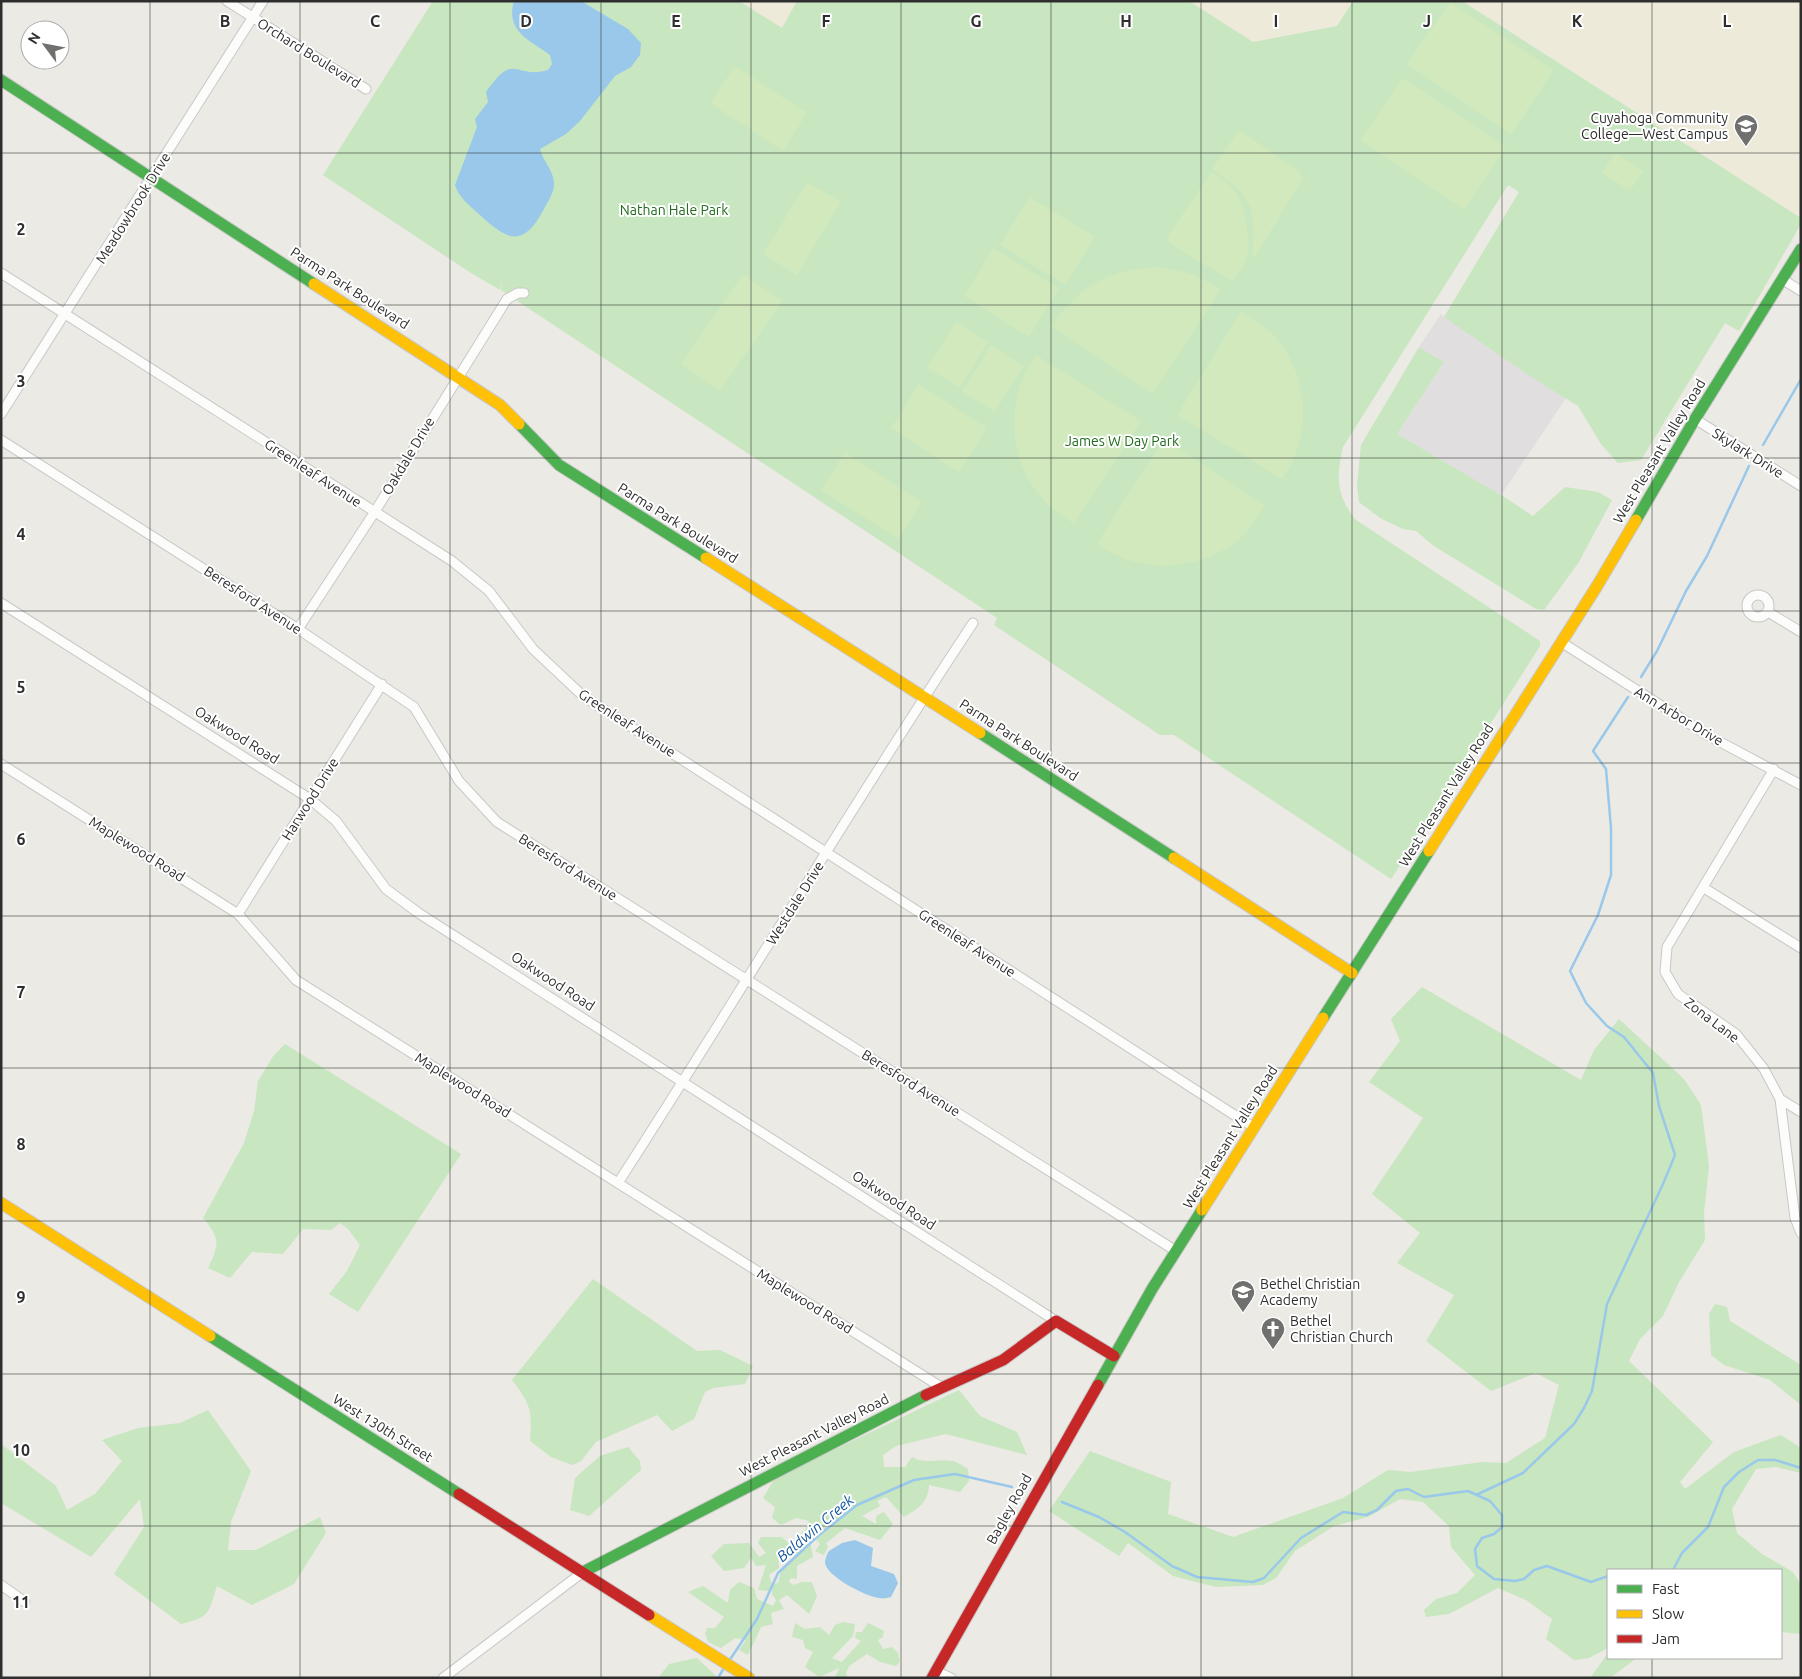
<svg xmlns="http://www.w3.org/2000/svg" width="1802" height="1679" font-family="Ubuntu,sans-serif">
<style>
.industrial{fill:#e0dedf}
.education{fill:#edeada}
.green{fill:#c8e6bf}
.pitch{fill:#d1e9bc}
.water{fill:#9ac8ea}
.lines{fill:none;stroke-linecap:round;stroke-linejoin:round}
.stream{stroke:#9ac8ea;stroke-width:2.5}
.street-casing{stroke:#c9c8c8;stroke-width:11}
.fast-casing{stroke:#c9c8c8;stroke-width:13}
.slow-casing{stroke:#c9c8c8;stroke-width:13}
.jam-casing{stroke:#c9c8c8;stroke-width:13}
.street{stroke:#fcfcfb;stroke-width:9}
.fast{stroke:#4caf50;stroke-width:11}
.slow{stroke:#ffc107;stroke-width:11}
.jam{stroke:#c62828;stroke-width:11}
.grid{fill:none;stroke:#2e2e2e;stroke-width:1;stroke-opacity:0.55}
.labels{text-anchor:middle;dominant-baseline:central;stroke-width:4;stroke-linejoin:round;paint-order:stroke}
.street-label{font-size:14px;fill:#2e2e2e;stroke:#fff}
.poi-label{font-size:14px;fill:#2e2e2e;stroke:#fff;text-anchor:start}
.park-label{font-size:14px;fill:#206b1d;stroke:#fff}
.water-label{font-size:15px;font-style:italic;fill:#12559d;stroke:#fff}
.grid-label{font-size:16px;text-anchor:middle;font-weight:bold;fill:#2e2e2e;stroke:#fff;stroke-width:4;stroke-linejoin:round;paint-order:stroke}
</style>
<rect width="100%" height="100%" fill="#ebeae4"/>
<path class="industrial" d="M1441,314L1489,348L1566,398L1501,495L1397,434L1444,362L1419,347Z"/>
<path class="education" d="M739,1H797L782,28Z
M1189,1H1353L1337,26L1253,42Z
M1462,1H1801V218L1580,76Z"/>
<path class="green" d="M433,1H739L782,28L797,1H1189L1253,42L1337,26L1353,1H1462L1801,218V224L1739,331L1725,323L1641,460L1618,463L1601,444L1578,406L1533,378L1444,317L1519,192L1508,185L1343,447C1336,477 1336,495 1356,520L1540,641V646L1440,803L1436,805V808L1426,820L1427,825L1391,879L1174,735H1160L994,625L997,618L501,290L502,280L500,290L471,273L323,175Z
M1419,347L1444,362L1397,434L1501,495L1533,516L1565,487L1598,492L1612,500L1579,562L1544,610L1536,609L1434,546L1416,531L1403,529L1380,518L1359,502L1357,486L1361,445Z
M1422,987L1581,1080L1594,1050L1619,1019L1684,1079L1701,1105L1709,1166L1704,1212L1705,1240L1679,1282L1663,1316L1640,1339L1629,1361L1713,1442L1680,1482L1685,1489L1734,1452L1781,1435L1801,1448V1473L1776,1467L1756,1469L1732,1509L1737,1533L1762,1554L1793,1572L1801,1585V1634L1781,1632V1570H1608V1648L1589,1658L1574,1660L1546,1639L1552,1619L1526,1600L1498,1588L1449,1614L1426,1617L1424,1610L1436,1599L1457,1593L1475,1575L1451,1547L1449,1526L1423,1502L1400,1499L1368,1517L1334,1526L1295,1551L1276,1578L1263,1585L1216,1587L1173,1576L1128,1543L1119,1556L1049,1511L1090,1451L1171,1482L1168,1514L1233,1537L1343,1498L1388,1470L1411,1472L1482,1462L1506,1463L1545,1438L1559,1385L1536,1373L1491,1391L1426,1341L1454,1295L1397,1263L1420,1233L1372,1194L1423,1118L1369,1082L1400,1041L1391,1019Z
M285,1044L461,1154L358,1312L329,1294L347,1271L360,1245L348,1229L340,1223L331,1230L303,1229L283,1254L252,1252L230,1278L208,1268C220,1244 220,1238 203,1218L244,1143L254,1111L258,1081L274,1055Z
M593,1279L697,1351L720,1350L753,1366L745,1384L713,1388L705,1392L694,1419L672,1431L657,1415L596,1442L581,1461L572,1465L551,1457L530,1441C532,1409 531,1405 512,1380Z
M1715,1304L1727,1307L1730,1321L1801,1365V1405L1770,1380L1724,1365L1711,1355L1709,1314Z
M959,1390L980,1416L1017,1432L1027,1455L946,1434L896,1446L883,1455L884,1467H905L912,1457C925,1465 937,1458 952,1461C958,1462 963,1466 968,1469L969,1481L960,1492L929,1485C928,1503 919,1508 904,1517L886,1497L877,1501L880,1506L862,1516L876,1524V1516L884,1512L893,1524L880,1540L845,1528L826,1543L828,1547L824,1555L815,1551L820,1544L812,1534L809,1535L813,1557L797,1566V1579L791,1578L789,1582L794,1585L802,1582H812L817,1596L809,1614L787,1595L779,1600L784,1609L771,1613L773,1624L761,1627L748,1655L739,1650L746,1640L735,1638L721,1648L708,1642L705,1634L707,1628H715L724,1617L688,1592L703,1586L728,1603L730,1590L739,1582L754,1588L757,1599L773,1606L776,1600L772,1594V1585L768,1591L758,1590L766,1565L756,1566L751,1558L744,1568L724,1571L711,1556L724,1544L749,1543L759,1557L766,1553L758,1543L761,1537H781L788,1542V1554H778L779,1568L769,1575L772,1584L778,1583L781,1571L796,1558L795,1552L803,1548L794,1541L805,1530L809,1521L796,1518L781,1525L772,1518L775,1507L763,1498L775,1478Z
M208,1410L251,1471L231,1522L228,1550H256L320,1517L326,1533L294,1584L252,1605L217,1586C208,1613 211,1617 181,1624L114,1574L144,1527L140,1499L91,1557L1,1503V1444L56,1486L67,1510L95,1494L122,1461L102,1440L138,1428L180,1423Z
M628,1447L640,1461L641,1470L589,1516L570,1510L575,1478L600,1456Z
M843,1622L855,1624L853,1636L832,1658L842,1662L861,1641L855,1638L856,1632H862L868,1623L884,1631L883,1637L878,1640L883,1649L892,1647L898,1653L900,1661L896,1666L880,1662L867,1654L849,1666L846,1673L848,1678H835L839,1668L819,1677L805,1667L813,1652L805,1648L803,1640L792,1637L795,1623L805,1629L820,1627L829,1635L835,1625Z
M1608,1653V1658H1641L1634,1660L1610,1678H1590Z
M697,1658L718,1678H658L669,1664Z"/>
<path class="pitch" d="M1450,2L1554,70L1511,134L1407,64Z
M735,66L807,113L783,151L710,103Z
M1403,78L1506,147L1464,210L1360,140Z
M1239,130L1298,170L1303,178L1253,260C1253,208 1259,202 1212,169Z
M1615,153L1643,171L1630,191L1602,173Z
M1211,172C1237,185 1243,201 1247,228C1251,252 1249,263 1232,281L1169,243L1168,236Z
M807,182L841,202L797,275L763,254Z
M1030,197L1095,237L1065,285L1000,245Z
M993,248L1059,288L1029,337L964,296Z
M1156,267C1178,269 1203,276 1220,290L1153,394L1051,326C1081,286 1105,270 1156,267Z
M743,274L782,301L720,391L681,364Z
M1241,311C1253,319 1265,327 1275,337C1309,374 1313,438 1282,479L1177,415Z
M956,322L988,342L960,388L927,368Z
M991,345L1024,366L995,412L962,391Z
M1036,355L1141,421L1074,524C1063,516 1050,508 1041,497C1007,459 1005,396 1036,355Z
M919,384L987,428L959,472L891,428Z
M1164,439L1265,506C1257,517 1249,530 1239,539C1200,572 1136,575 1097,543Z
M845,452L922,502L898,539L821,490Z"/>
<path class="water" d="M514,1H581L628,29L641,43L640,55L631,67L615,76L580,121L566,134L540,149C543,162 554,170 554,184C554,193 548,201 544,209C523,249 507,240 480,215C470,206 459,198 455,185L477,127L475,119L488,102L486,92C516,50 513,80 548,70L552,64L550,55C530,40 505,32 514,1Z
M855,1540L873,1548L871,1566L894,1574L898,1583L891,1597C887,1598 883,1599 879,1598C867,1597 825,1576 825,1562C825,1559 827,1554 829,1551L842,1543Z"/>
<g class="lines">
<path class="stream" d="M1763,445L1801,379
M1641,677L1657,651L1686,591L1707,556L1749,466
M1476,1495L1523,1473L1574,1424L1584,1408L1592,1391L1607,1304L1663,1184L1675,1155L1659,1106L1653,1073L1624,1037L1607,1026L1586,1003L1570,971L1598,915L1611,875V828L1606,769L1593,751L1628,697
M1062,1502L1099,1517L1125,1532L1172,1566L1197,1577L1253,1582L1264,1578L1301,1538L1343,1512L1366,1515L1377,1510L1396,1491L1408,1489L1424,1497L1468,1491L1490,1501L1502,1515V1527L1494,1534L1482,1538L1475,1549L1477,1566L1494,1579L1515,1581L1524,1579L1534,1570L1547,1566L1591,1582L1608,1576
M1673,1570L1682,1553L1708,1527L1724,1487L1739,1472L1758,1460H1775L1801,1468
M729,1661L757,1619L778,1573L819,1535L857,1505L914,1480L955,1474L1012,1487
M718,1678L724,1668"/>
<g class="street-casing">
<path id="street" d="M227,1L366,89
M1,273L452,561L489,591L533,649L583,696L1253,1127
M1782,279L1801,291
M1,414L263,1
M1695,419L1801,486
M1,440L298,629L414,707L459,781L497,822L1176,1251
M1747 606a11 11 0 1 1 22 0a11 11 0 1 1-22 0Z
M1,603L310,799L336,821L386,889L420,914L1056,1321
M1768,612L1801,632
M298,629L374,513L507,299L518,293H524
M1561,642L1709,736L1801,785
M1,764L238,914L296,980L941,1387
M1774,769L1667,947L1665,972L1678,994L1736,1034L1764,1069L1780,1099L1795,1218L1801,1233
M1704,888L1801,948
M238,914L382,684
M1780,1099L1801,1112
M618,1183C738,997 851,807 973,623
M1,1585L25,1602
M936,1671L951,1678
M443,1678L583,1572"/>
</g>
<g class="fast-casing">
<path id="fast" d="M1,80L314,284
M519,424L559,465L706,558
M1636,520L1695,419L1801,249
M980,733L1174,858
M1323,1018L1429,851
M210,1336L459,1494
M1098,1385L1152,1289L1202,1210
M583,1572L926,1395"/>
</g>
<g class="slow-casing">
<path id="slow" d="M314,284L500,405L519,424
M706,558L980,733
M1429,851L1597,586L1636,520
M1174,858L1352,973
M1,1203L210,1336
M1202,1210L1323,1018
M649,1615L749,1678"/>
</g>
<g class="jam-casing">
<path id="jam" d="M926,1395L1003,1360L1056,1321L1114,1356
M459,1494L649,1615
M932,1678L1098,1385"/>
</g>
<use href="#street" class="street"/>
<use href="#fast" class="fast"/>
<use href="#slow" class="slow"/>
<use href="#jam" class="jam"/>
</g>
<path class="grid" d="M150,1V1678M300,1V1678M450,1V1678M601,1V1678M751,1V1678M901,1V1678M1051,1V1678M1201,1V1678M1352,1V1678M1502,1V1678M1652,1V1570M1,153H1801M1,305H1801M1,458H1801M1,611H1801M1,763H1801M1,916H1801M1,1068H1801M1,1221H1801M1,1374H1801M1,1526H1801M1652,1658V1678"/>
<defs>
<g id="university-pin" transform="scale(1.25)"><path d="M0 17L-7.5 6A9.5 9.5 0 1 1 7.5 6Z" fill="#70706e" stroke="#fff"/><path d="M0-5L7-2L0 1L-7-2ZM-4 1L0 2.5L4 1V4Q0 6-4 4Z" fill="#fff"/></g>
<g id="school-pin" transform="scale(1.25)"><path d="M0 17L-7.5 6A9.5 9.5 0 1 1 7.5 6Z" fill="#70706e" stroke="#fff"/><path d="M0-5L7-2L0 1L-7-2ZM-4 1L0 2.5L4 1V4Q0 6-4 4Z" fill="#fff"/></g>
<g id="church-pin" transform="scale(1.25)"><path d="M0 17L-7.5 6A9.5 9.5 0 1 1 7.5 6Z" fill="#70706e" stroke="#fff"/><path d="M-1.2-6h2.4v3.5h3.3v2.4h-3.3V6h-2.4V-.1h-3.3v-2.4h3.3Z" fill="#fff"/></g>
</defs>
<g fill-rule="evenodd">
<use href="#university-pin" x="1746" y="126"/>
<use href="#school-pin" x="1243" y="1292"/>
<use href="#church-pin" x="1273" y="1329"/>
</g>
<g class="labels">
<g class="street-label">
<text transform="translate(309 53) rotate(32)">Orchard Boulevard</text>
<text transform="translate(133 208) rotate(-58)">Meadowbrook Drive</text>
<text transform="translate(350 288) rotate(33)">Parma Park Boulevard</text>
<text transform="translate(1659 451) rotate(-59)">West Pleasant Valley Road</text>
<text transform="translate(1748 453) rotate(32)">Skylark Drive</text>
<text transform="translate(408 456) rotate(-59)">Oakdale Drive</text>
<text transform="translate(313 473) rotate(33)">Greenleaf Avenue</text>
<text transform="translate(678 523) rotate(32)">Parma Park Boulevard</text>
<text transform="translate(253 600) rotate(33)">Beresford Avenue</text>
<text transform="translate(1679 716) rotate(31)">Ann Arbor Drive</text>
<text transform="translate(627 723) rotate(33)">Greenleaf Avenue</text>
<text transform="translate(237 735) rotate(32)">Oakwood Road</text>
<text transform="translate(1019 740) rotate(33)">Parma Park Boulevard</text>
<text transform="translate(1446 795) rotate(-58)">West Pleasant Valley Road</text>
<text transform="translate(310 799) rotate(-58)">Harwood Drive</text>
<text transform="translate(137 849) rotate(32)">Maplewood Road</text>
<text transform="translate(568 867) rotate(32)">Beresford Avenue</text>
<text transform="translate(795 903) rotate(-58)">Westdale Drive</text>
<text transform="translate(967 943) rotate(33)">Greenleaf Avenue</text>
<text transform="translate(553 981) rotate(33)">Oakwood Road</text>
<text transform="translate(1712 1020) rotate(37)">Zona Lane</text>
<text transform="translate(911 1083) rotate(32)">Beresford Avenue</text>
<text transform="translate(463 1085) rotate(32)">Maplewood Road</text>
<text transform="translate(1230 1137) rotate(-58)">West Pleasant Valley Road</text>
<text transform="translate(894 1200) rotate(33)">Oakwood Road</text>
<text transform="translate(805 1301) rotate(32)">Maplewood Road</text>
<text transform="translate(383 1428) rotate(32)">West 130th Street</text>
<text transform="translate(814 1435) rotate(-27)">West Pleasant Valley Road</text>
<text transform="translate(1009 1509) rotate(-61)">Bagley Road</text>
</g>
<g class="poi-label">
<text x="1728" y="118" text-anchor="end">Cuyahoga Community<tspan x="1728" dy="16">College—West Campus</tspan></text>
<text x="1260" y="1284">Bethel Christian<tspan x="1260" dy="16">Academy</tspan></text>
<text x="1290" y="1321">Bethel<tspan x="1290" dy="16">Christian Church</tspan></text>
</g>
<g class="park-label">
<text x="674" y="210">Nathan Hale Park</text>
<text x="1122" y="441">James W Day Park</text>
</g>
<g class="water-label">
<text transform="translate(815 1528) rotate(-40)">Baldwin Creek</text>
</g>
</g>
<g class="grid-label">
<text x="225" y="27">B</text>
<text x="375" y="27">C</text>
<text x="526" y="27">D</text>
<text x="676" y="27">E</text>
<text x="826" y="27">F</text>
<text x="976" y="27">G</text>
<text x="1126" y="27">H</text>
<text x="1276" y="27">I</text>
<text x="1427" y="27">J</text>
<text x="1577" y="27">K</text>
<text x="1727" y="27">L</text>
<text x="21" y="235">2</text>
<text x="21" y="387">3</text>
<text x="21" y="540">4</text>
<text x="21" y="693">5</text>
<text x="21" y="845">6</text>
<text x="21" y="998">7</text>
<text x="21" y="1150">8</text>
<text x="21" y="1303">9</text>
<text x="21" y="1456">10</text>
<text x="21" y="1608">11</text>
</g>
<rect width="1802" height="1679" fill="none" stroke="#2e2e2e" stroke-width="5"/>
<rect x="1607" y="1569" width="175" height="90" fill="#ffffff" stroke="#ababab"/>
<rect x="1617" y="1585" width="25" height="8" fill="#4caf50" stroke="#ababab"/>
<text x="1652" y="1594" font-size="15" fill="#2e2e2e">Fast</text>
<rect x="1617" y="1610" width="25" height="8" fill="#ffc107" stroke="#ababab"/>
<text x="1652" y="1619" font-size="15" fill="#2e2e2e">Slow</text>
<rect x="1617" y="1635" width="25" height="8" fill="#c62828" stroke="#ababab"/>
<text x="1652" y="1644" font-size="15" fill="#2e2e2e">Jam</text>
<g transform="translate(45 45) rotate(302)"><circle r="24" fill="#ffffff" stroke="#ababab"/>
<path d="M0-4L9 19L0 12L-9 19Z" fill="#70706e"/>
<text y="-8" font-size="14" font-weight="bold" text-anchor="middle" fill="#2e2e2e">N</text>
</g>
</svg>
